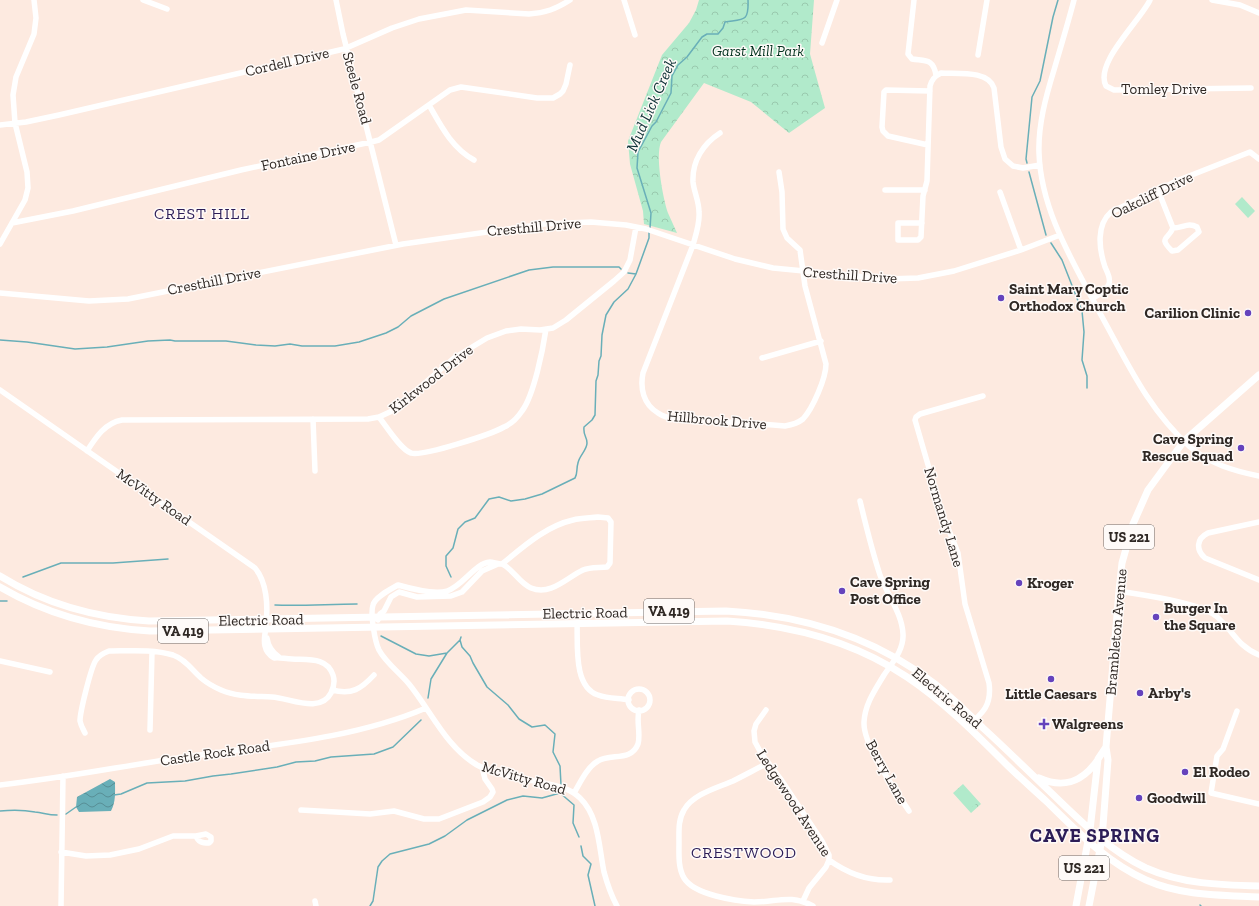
<svg xmlns="http://www.w3.org/2000/svg" width="1259" height="906" font-family="'Zilla Slab',serif">
<style>
.park{fill:url(#park-crowns)}
.pitch{fill:#b1eacb}
.water{fill:url(#water-waves)}
.lines{fill:none;stroke-linecap:round;stroke-linejoin:round}
.stream{stroke:#69afb8;stroke-width:1.5}
.minor{stroke:#fff;stroke-width:5.5}
.major{stroke:#fff;stroke-width:7}
.poi-dot{fill:#6543bc;stroke:#fefaf8;stroke-width:1.5}
.labels{text-anchor:middle;dominant-baseline:central;stroke-width:3;stroke-linejoin:round;paint-order:stroke}
.shield{fill:#fefaf8;stroke:#6d6764;stroke-width:1}
.shield-label{font-size:14px;font-weight:bold;fill:#2f2824}
.park-label{font-size:15px;font-style:italic;fill:#03331f;stroke:#fefaf8}
.street-label{font-size:15px;fill:#2f2824;stroke:#fefaf8}
.poi-label{font-size:15px;font-weight:bold;fill:#2f2824;stroke:#fefaf8;text-anchor:start}
.water-label{font-size:16px;font-style:italic;fill:#0e3236;stroke:#fefaf8}
.neighbourhood-label{font-size:16px;letter-spacing:1px;fill:#2c1d57;stroke:#fefaf8}
.district-label{font-size:19px;font-weight:bold;letter-spacing:1px;fill:#2c1d57;stroke:#fefaf8}
</style>
<defs>
<pattern id="park-crowns" width="20" height="18" patternUnits="userSpaceOnUse"><rect width="20" height="18" fill="#b1eacb"/><path d="M2 6a3 3 0 1 1 6 0M12 15a3 3 0 1 1 6 0" fill="none" stroke="#99c9ae"/></pattern>
<pattern id="water-waves" width="16" height="10" patternUnits="userSpaceOnUse"><rect width="16" height="10" fill="#69afb8"/><path d="M0 5q4-4 8 0t8 0" fill="none" stroke="#578e95"/></pattern>
</defs>
<rect width="100%" height="100%" fill="#fdeae0"/>
<path class="park" d="M699,0H814L810,54L825,108L789,133L751,102L704,83L661,142C655,156 663,198 668,213C671,220 674,226 677,233L644,224L643,211L630,164L628,141L662,55L689,23L696,10Z
M963,784L981,804L971,813L953,793Z"/>
<path class="pitch" d="M1242,197L1255,211L1248,218L1235,204Z
M964,788L977,803L970,809L957,794Z"/>
<path class="water" d="M110,779L115,782C115,792 116,802 111,811L79,812L76,807L77,797Z"/>
<g class="lines">
<path class="stream" d="M1027,163L1026,159L1032,97L1040,81L1053,17L1058,0
M1029,172L1046,235
M650,228L651,213L637,168L638,152L652,126L656,122L671,93L672,76L678,65L687,57L702,37L707,34H718L723,28L725,22C744,19 749,22 748,0
M1051,243L1062,260L1082,311L1084,332L1082,360L1087,376V388
M628,273L636,274
M0,340L27,342L75,349L107,347L148,341L170,340L175,341H226L256,345L275,346L290,344L302,346H335L359,342L386,333L398,327L411,316L444,299L529,270L553,267H619L621,269
M23,577L61,563H113L168,559
M451,577L446,566V556L453,548L458,529L465,522L475,518L489,499L499,497L511,501L525,499L542,494L575,478C578,473 576,469 578,463C579,456 587,450 587,443C587,436 583,436 584,427L592,420L595,415L596,381L598,375L599,361L601,356L602,335L606,315L614,302L628,289L636,274L649,238V231
M0,601H7
M275,605C303,606 330,604 357,604
M381,636L416,654L429,656L447,653
M461,637L460,640L462,647L470,656L473,663L487,687L508,705L519,719L532,727L545,725L555,734L553,752L560,766L561,785
M428,698L431,679L447,653L460,640
M560,793L574,805L573,823L579,837
M114,795L121,794L147,783L185,781L213,776L231,774L277,767L296,762L315,761L331,757L374,754L393,747L421,720
M0,811C12,810 24,810 35,812C44,813 48,815 57,815
M66,814L76,807
M581,846L583,856L591,864L588,875L595,906
M1200,905L1201,906
M370,906L373,901L378,867L382,861L390,854L429,844L445,836L467,820L507,800L523,796L542,798L560,793"/>
<path class="minor" d="M143,0L167,9
M336,0L343,34L396,245
M624,0L635,35
M914,0L908,54L912,59C925,61 933,58 936,75
M1074,0C1068,23 1061,46 1054,70C1046,96 1038,125 1039,153C1041,212 1074,263 1101,315C1128,364 1148,409 1190,447C1210,464 1234,471 1259,476
M1150,0C1140,21 1094,63 1106,86L1114,90L1251,88
M1212,0L1240,5L1259,13
M822,43L837,0
M978,55L987,0
M429,105C441,126 452,148 474,160
M0,125L26,122L59,115L344,49L392,28L419,19L466,10L529,14C545,13 556,9 570,0
M720,133C703,144 692,161 693,182C694,192 699,201 699,212C700,223 696,234 693,245L643,373C640,388 643,404 658,413C671,422 693,420 709,421C734,422 760,424 785,426C791,425 798,423 803,419C813,408 826,378 826,364L805,286L800,250L787,238L783,229L782,192L779,172
M928,145L888,136L883,131L882,127L884,92L886,90L930,91
M885,190H925
M1158,190L1173,228C1183,228 1188,222 1197,227L1199,232L1178,250L1172,251C1158,237 1168,240 1173,228
M1000,192L1021,250
M12,223L73,211L241,170L371,142L379,140L450,90L461,87L537,98H553L560,94L563,91L566,84L570,65
M922,223H898V240H918L921,237L923,196L927,181L930,86C932,79 935,76 941,73C958,74 988,70 994,88L1001,147L1005,159L1013,166L1023,168L1040,165
M0,244L25,200L28,188L27,172L15,123L13,95L16,77L34,34L36,18L34,0
M0,293L89,301L128,299L403,244L544,224L591,222L626,225L646,229L735,259L773,268L887,279L918,278L954,271L1021,250L1060,235
M1093,298C1099,295 1106,291 1109,284C1111,278 1107,272 1105,267C1099,249 1096,225 1111,212L1179,180L1250,152L1259,159
M762,358L821,341
M0,390L255,568C267,582 268,606 266,624C266,632 263,638 265,646C266,651 269,655 274,658C280,657 285,659 292,659C308,660 327,657 333,675C335,681 334,687 331,693C320,714 290,698 272,697C255,696 237,697 221,690C214,687 207,683 201,678C192,670 185,659 173,655C153,649 129,651 109,651C104,653 99,655 96,660C91,667 80,712 80,721C81,726 83,729 85,733
M379,417C386,426 401,450 411,453C422,457 492,434 504,427C511,424 518,417 522,411C534,395 543,349 546,329
M313,419L315,471
M87,451C96,437 105,423 122,420L368,419L379,417L392,411L454,358L487,338L506,331L521,329L540,330L553,328L566,320L614,281L624,272L630,260L636,227
M860,501C866,526 872,551 880,575C887,595 902,613 903,634C904,650 892,663 884,675C875,690 865,704 864,722C863,746 896,791 909,811
M598,517L608,518L611,522L610,563L607,567C599,568 590,567 583,570C566,578 551,596 531,588C519,583 513,569 502,564C523,547 546,526 573,520C581,518 590,518 598,517Z
M1259,522L1208,533C1196,539 1196,550 1205,558L1259,580
M502,564C498,564 493,562 490,562C475,563 463,586 447,591C434,595 412,589 398,585C391,589 375,597 373,605C370,614 375,642 379,650C386,663 400,673 409,684C431,711 446,747 477,765C497,776 522,778 544,783C557,786 570,788 580,798C599,816 599,848 604,872C607,883 611,895 617,906
M1119,591C1143,595 1198,602 1216,616C1233,630 1237,646 1259,655
M378,620L380,614L384,611L391,597L399,592L417,597L451,596L462,592L482,571L498,564
M577,623C578,644 573,687 598,695C608,699 619,698 629,700
M267,638C268,646 272,652 279,657
M0,661L50,672
M628 700a11 11 0 1 1 22 0a11 11 0 1 1-22 0Z
M332,690C352,695 361,689 374,675
M766,710L756,724L754,731L755,742L761,753L782,781L822,841L829,855V860L826,867L809,888L803,901
M1237,711L1223,749L1217,756L1211,793L1259,804
M968,726C983,713 992,705 989,683L965,604L958,553L942,513L915,420L916,417L920,414L983,396
M150,730L152,652
M768,763C756,769 745,775 733,781C717,788 693,794 684,810C678,820 679,831 679,843C679,854 678,868 684,878C694,895 736,901 754,902C778,902 790,894 813,906
M0,785C64,778 128,765 192,756C270,745 353,739 426,708
M574,793C580,783 587,767 598,761C611,753 631,762 638,744C641,734 636,721 639,710
M301,810L370,814L394,811L424,819H439L483,802L490,797L493,792L492,789L485,779L482,767
M61,852L86,856L110,855L139,849L173,836H196L206,834L211,837V841L209,843C202,843 198,842 196,836
M829,860C847,873 867,881 890,880
M315,901L316,906
M61,906L63,776"/>
<path class="major" d="M0,576C45,604 96,618 149,621L726,611C803,615 874,637 935,684C952,698 968,713 983,728C1004,747 1024,767 1044,786C1076,816 1106,849 1146,868C1182,884 1220,885 1259,886
M0,587C46,614 97,628 150,631L727,621C791,625 853,641 907,677C943,701 974,732 1005,763C1018,776 1032,788 1046,801C1077,831 1106,862 1146,880C1182,896 1220,895 1259,897
M1039,778C1064,789 1082,782 1097,761
M1076,906L1090,830L1098,759L1106,747
M1089,906L1102,839L1108,760L1106,747L1119,591L1122,563L1133,524L1148,490L1184,441L1259,375"/>
</g>
<g class="poi-dot">
<circle cx="1001" cy="298" r="4"/>
<circle cx="1248" cy="313" r="4"/>
<circle cx="1241" cy="448" r="4"/>
<circle cx="1019" cy="583" r="4"/>
<circle cx="842" cy="591" r="4"/>
<circle cx="1156" cy="617" r="4"/>
<circle cx="1051" cy="679" r="4"/>
<circle cx="1140" cy="693" r="4"/>
<path d="M1042 718h4v4h4v4h-4v4h-4v-4h-4v-4h4z"/>
<circle cx="1185" cy="772" r="4"/>
<circle cx="1139" cy="798" r="4"/>
</g>
<g class="labels">
<g class="shield">
<rect x="1104" y="525" width="50" height="24" rx="3"/>
<rect x="644" y="599" width="50" height="24" rx="3"/>
<rect x="158" y="619" width="50" height="24" rx="3"/>
<rect x="1059" y="856" width="50" height="24" rx="3"/>
</g>
<g class="shield-label">
<text x="1129" y="537">US 221</text>
<text x="669" y="611">VA 419</text>
<text x="183" y="631">VA 419</text>
<text x="1084" y="868">US 221</text>
</g>
<g class="park-label">
<text x="758" y="51">Garst Mill Park</text>
</g>
<g class="street-label">
<text transform="translate(287 62) rotate(-13)">Cordell Drive</text>
<text transform="translate(357 88) rotate(75)">Steele Road</text>
<text x="1164" y="89">Tomley Drive</text>
<text transform="translate(308 156) rotate(-12)">Fontaine Drive</text>
<text transform="translate(1152 195) rotate(-26)">Oakcliff Drive</text>
<text transform="translate(534 227) rotate(-5)">Cresthill Drive</text>
<text transform="translate(850 275) rotate(4)">Cresthill Drive</text>
<text transform="translate(214 281) rotate(-11)">Cresthill Drive</text>
<text transform="translate(431 379) rotate(-38)">Kirkwood Drive</text>
<text transform="translate(717 420) rotate(5)">Hillbrook Drive</text>
<text transform="translate(154 497) rotate(35)">McVitty Road</text>
<text transform="translate(944 517) rotate(73)">Normandy Lane</text>
<text transform="translate(585 613) rotate(-1)">Electric Road</text>
<text transform="translate(261 620) rotate(-1)">Electric Road</text>
<text transform="translate(1116 632) rotate(-85)">Brambleton Avenue</text>
<text transform="translate(947 698) rotate(40)">Electric Road</text>
<text transform="translate(215 753) rotate(-8)">Castle Rock Road</text>
<text transform="translate(887 772) rotate(61)">Berry Lane</text>
<text transform="translate(524 778) rotate(16)">McVitty Road</text>
<text transform="translate(794 803) rotate(57)">Ledgewood Avenue</text>
</g>
<g class="poi-label">
<text x="1009" y="289">Saint Mary Coptic<tspan x="1009" dy="17">Orthodox Church</tspan></text>
<text x="1240" y="313" text-anchor="end">Carilion Clinic</text>
<text x="1233" y="439" text-anchor="end">Cave Spring<tspan x="1233" dy="17">Rescue Squad</tspan></text>
<text x="850" y="582">Cave Spring<tspan x="850" dy="17">Post Office</tspan></text>
<text x="1027" y="583">Kroger</text>
<text x="1164" y="608">Burger In<tspan x="1164" dy="17">the Square</tspan></text>
<text x="1148" y="693">Arby's</text>
<text x="1051" y="694" text-anchor="middle">Little Caesars</text>
<text x="1052" y="724">Walgreens</text>
<text x="1193" y="772">El Rodeo</text>
<text x="1147" y="798">Goodwill</text>
</g>
<g class="water-label">
<text transform="translate(651 105) rotate(-66)">Mud Lick Creek</text>
</g>
<g class="neighbourhood-label">
<text x="202" y="213">CREST HILL</text>
<text x="744" y="852">CRESTWOOD</text>
</g>
<g class="district-label">
<text x="1095" y="835">CAVE SPRING</text>
</g>
</g>
</svg>
